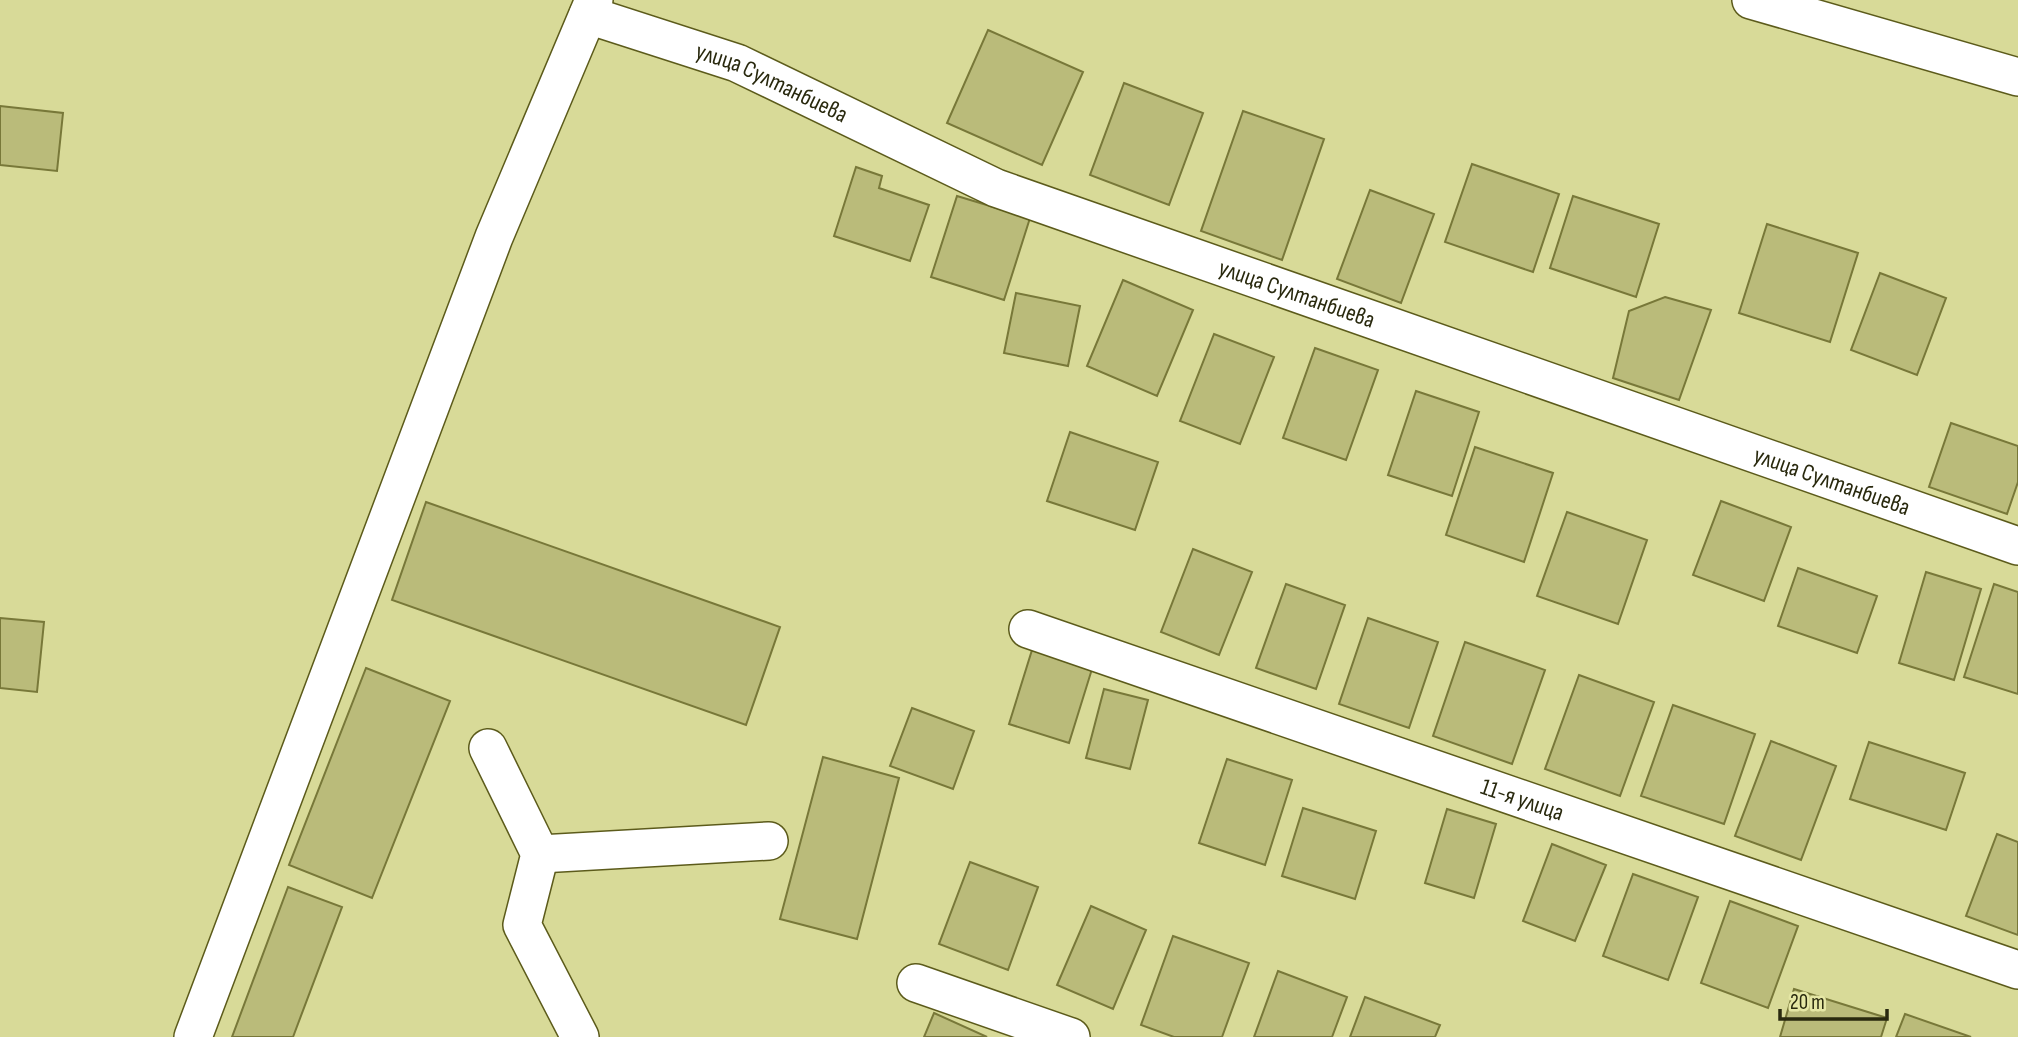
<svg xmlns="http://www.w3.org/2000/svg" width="2018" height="1037" font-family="'Sofia Sans Condensed',sans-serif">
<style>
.building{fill:#babb7a;stroke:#787839;stroke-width:2}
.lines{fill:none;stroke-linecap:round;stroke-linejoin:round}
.minor-casing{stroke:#5c5b1b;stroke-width:40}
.minor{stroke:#fff;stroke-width:37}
.labels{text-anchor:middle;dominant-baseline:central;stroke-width:7;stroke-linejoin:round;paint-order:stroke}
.street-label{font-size:24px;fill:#29290e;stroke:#e5e7a5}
</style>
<rect width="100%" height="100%" fill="#d8da98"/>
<path class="building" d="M988,30L1083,72L1042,165L947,123Z
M1124,83L1203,113L1169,205L1090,175Z
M0,106L63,113L57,171L0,165Z
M1243,111L1324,139L1282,260L1201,231Z
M1472,164L1559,194L1533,272L1445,242Z
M856,167L882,176L879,188L929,205L910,261L834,236Z
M1370,190L1434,214L1401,303L1337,279Z
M957,196L1030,218L1004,300L931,277Z
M1573,196L1659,224L1636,297L1550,268Z
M1767,224L1858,253L1830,342L1739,313Z
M1880,273L1946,298L1917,375L1851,350Z
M1123,280L1193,310L1157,396L1087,366Z
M1016,293L1080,306L1068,366L1004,353Z
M1665,297L1711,310L1679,400L1613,378L1629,311Z
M1214,334L1274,357L1240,444L1180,421Z
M1315,348L1378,370L1346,460L1283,438Z
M1416,391L1479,412L1452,496L1388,475Z
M1951,423L2018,446V482L2007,514L1929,487Z
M1070,432L1158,462L1135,530L1047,501Z
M1475,447L1553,473L1524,562L1446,535Z
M1721,501L1791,527L1764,601L1693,575Z
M426,502L780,627L746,725L392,600Z
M1567,512L1647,540L1618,624L1537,596Z
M1193,549L1252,572L1219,655L1161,632Z
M1798,568L1877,596L1857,653L1778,626Z
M1926,572L1981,589L1954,680L1899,663Z
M1286,584L1345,605L1316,689L1256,668Z
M1994,584L2018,592V694L1964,677Z
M0,618L44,622L37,692L0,688Z
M1368,618L1438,642L1409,728L1339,704Z
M1465,642L1545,670L1512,764L1433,736Z
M1032,650L1092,669L1069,743L1009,724Z
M366,668L450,701L372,898L289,865Z
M1579,675L1654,702L1620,796L1545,769Z
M1104,689L1148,700L1130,769L1086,758Z
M1673,705L1755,734L1724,824L1641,796Z
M912,708L974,731L953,789L890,766Z
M1771,741L1836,766L1801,860L1735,836Z
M1869,742L1965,773L1946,830L1850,799Z
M823,757L899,778L857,939L780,919Z
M1227,759L1292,780L1265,865L1199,843Z
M1303,808L1376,831L1355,899L1282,876Z
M1447,809L1496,824L1474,898L1425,883Z
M1997,834L2018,842V935L1966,916Z
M1552,844L1606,865L1575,941L1523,921Z
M970,862L1038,887L1008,970L939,944Z
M1633,874L1698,897L1668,980L1603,956Z
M288,887L342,907L293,1037H232Z
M1730,901L1798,926L1768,1008L1701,983Z
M1091,906L1146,930L1113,1009L1057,985Z
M1173,936L1249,963L1222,1037H1174L1141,1025Z
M1278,971L1347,997L1332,1037H1254Z
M1794,989L1887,1018L1881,1037H1780Z
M1365,997L1440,1025L1435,1037H1350Z
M934,1013L987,1037H924Z
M1905,1014L1971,1037H1896Z"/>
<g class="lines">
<g class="minor-casing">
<g id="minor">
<path d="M1751,0L2018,77"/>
<path id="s1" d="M588,15L737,63L996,188L2018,546"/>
<path id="s2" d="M1028,629L2018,970"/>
<path d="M488,748L540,854L522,925L580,1037"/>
<path d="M540,854L769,841"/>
<path d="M916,983L1071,1037"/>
<path d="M193,1037L494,237L594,0"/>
</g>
</g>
<use href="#minor" class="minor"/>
</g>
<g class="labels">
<g class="street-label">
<text stroke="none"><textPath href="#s1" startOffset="196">улица Султанбиева</textPath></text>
<text stroke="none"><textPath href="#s1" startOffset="763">улица Султанбиева</textPath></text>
<text stroke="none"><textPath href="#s1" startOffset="1330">улица Султанбиева</textPath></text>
<text stroke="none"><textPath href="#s2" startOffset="523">11-я улица</textPath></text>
</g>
</g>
<path d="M1780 1009v10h107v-10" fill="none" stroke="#29290e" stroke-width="3.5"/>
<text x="1790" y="1009" font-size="21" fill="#29290e" stroke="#e5e7a5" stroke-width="5" paint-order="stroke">20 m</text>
</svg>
